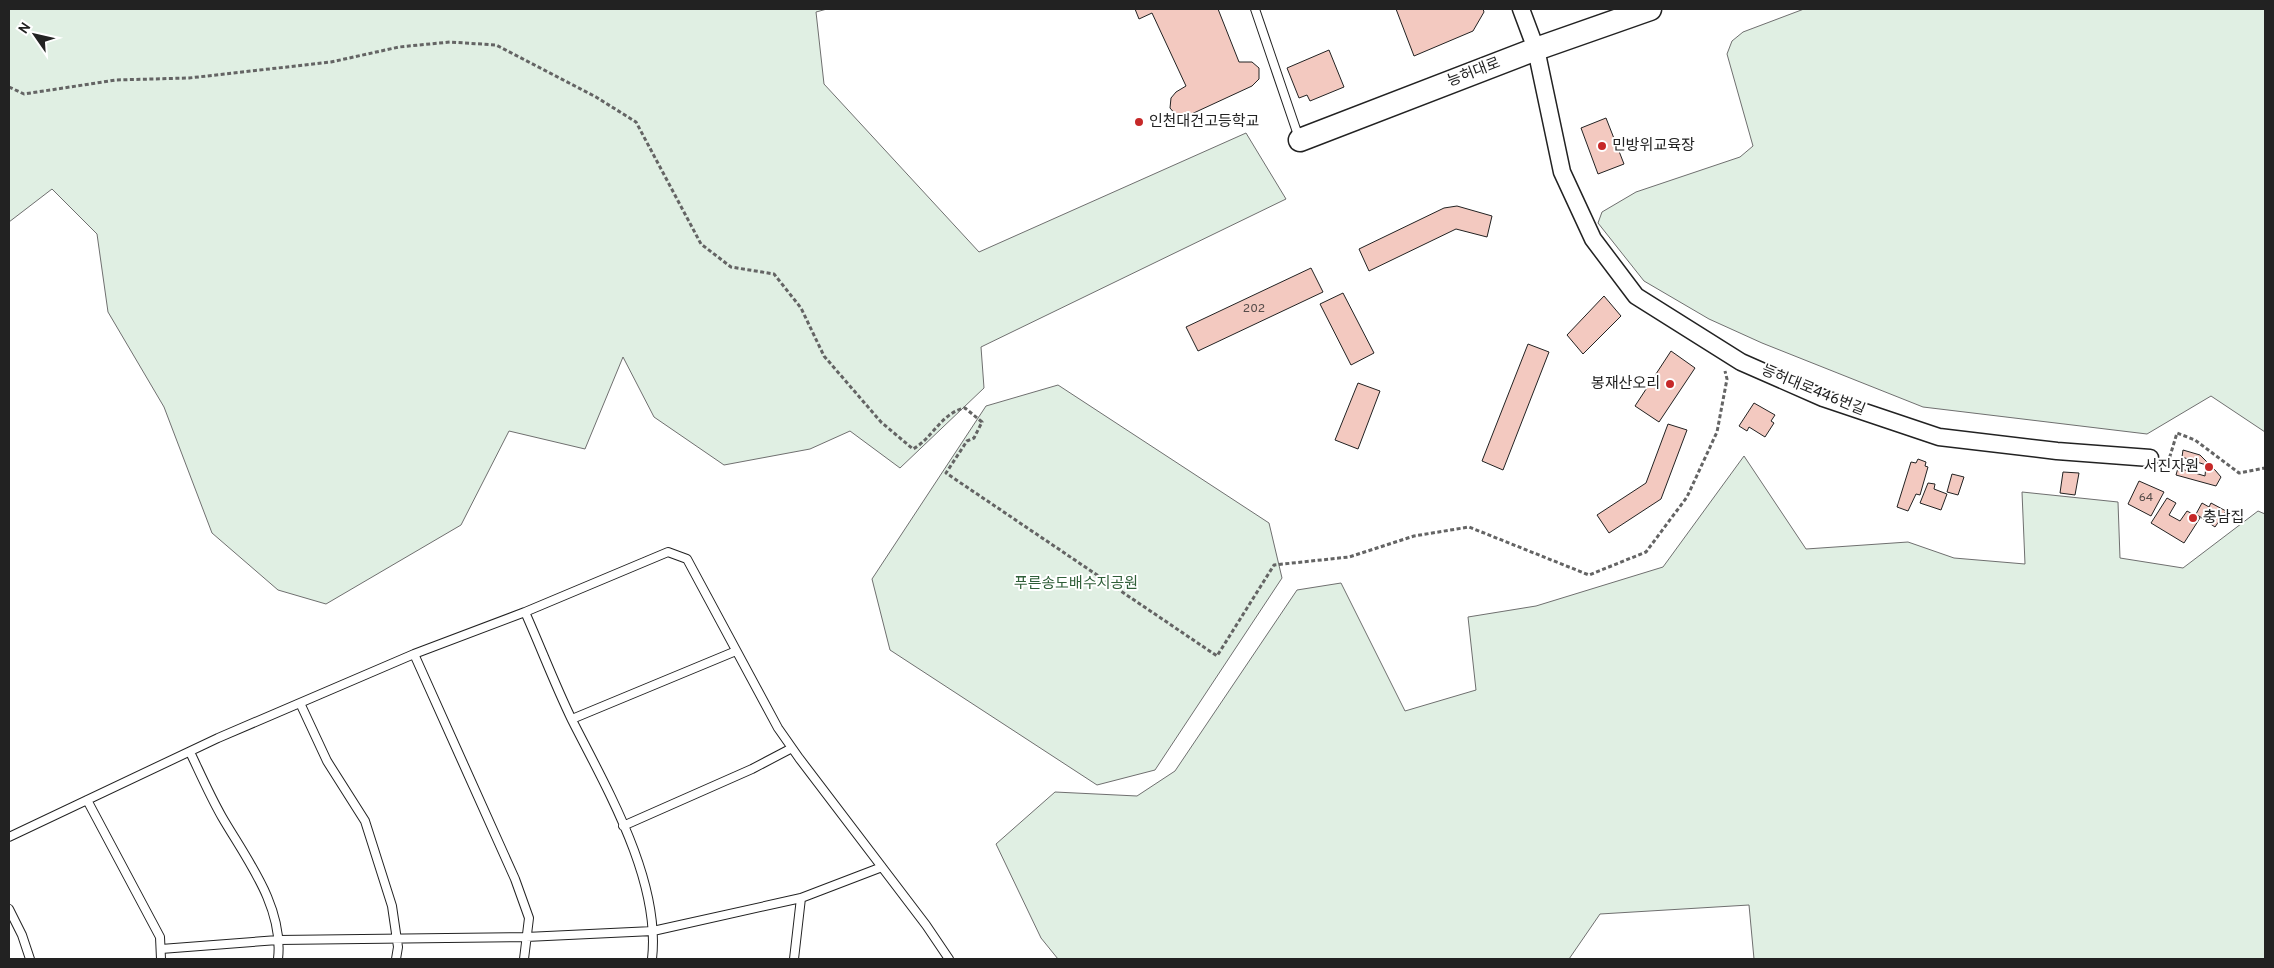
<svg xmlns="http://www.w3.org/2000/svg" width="2274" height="968" font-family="Overpass,'Noto Sans KR',sans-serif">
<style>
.green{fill:#e0efe3;stroke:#6f6f6f}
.building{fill:#f3c9c0;stroke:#222}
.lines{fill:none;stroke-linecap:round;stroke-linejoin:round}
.lane-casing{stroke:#222;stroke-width:10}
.street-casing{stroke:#222;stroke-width:19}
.secondary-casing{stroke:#222;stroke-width:25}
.path{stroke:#646464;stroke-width:3;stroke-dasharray:4 2.5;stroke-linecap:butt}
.lane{stroke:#fff;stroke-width:8}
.street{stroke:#fff;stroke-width:16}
.secondary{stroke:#fff;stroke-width:22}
.poi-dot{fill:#c62828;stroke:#fff;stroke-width:2}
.labels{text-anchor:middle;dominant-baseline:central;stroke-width:4;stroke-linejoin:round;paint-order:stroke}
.number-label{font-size:12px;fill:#564c4a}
.street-label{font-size:15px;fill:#222;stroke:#fff}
.poi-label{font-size:15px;fill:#222;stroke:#fff;text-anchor:start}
.park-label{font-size:15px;fill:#2f5e38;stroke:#fff}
</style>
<rect width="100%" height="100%" fill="#fff"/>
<path class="green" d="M9,9H827L816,12L824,84L979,252L1246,133L1286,199L981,347L984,388L900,468L850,431L810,449L724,465L654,417L623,357L585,449L509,431L461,525L326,604L278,590L212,533L164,407L108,312L97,234L52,189L9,222Z
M1804,9H2265V432L2211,396L2147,434L1923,407L1762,343L1709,319L1644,281L1598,223L1602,212L1636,192L1740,157L1753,146L1727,54L1732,41L1743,32Z
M1058,385L1269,523L1282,578L1155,770L1097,785L890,650L872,579L986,406Z
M1744,456L1806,549L1908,542L1954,558L2025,564L2022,492L2118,502L2120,558L2183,568L2258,511L2265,514V959H1754L1749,905L1600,914L1569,959H1058L1041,938L996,844L1055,792L1137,796L1175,771L1297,590L1341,583L1405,711L1476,690L1468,617L1536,606L1663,567Z"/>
<path class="building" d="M1135,9H1218L1239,62H1252L1259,68V79L1252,86L1185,117L1176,115L1170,108L1171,98L1176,92L1186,86L1152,13L1139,19Z
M1396,9H1483L1484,12L1473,31L1414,56Z
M1329,50L1344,87L1310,101L1307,95L1299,98L1287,68Z
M1606,118L1624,164L1598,174L1581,128Z
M1457,206L1492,216L1487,237L1456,229L1369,271L1359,249L1444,208Z
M1311,268L1323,292L1198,351L1186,327Z
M1343,293L1374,353L1351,365L1320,304Z
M1604,296L1621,316L1583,354L1567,335Z
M1528,344L1549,352L1503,470L1482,461Z
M1671,351L1695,368L1659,422L1635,406Z
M1358,383L1380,391L1358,449L1335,440Z
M1754,403L1775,415L1771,421L1774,423L1765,437L1749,427L1747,431L1739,426Z
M1668,424L1687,430L1661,499L1609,533L1597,515L1646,483Z
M2183,450L2200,455L2215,470L2221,477L2216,486L2176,475L2178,468L2205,476L2206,465L2182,457Z
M1918,459L1926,462L1925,466L1928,467L1920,495L1916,494L1908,511L1897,507L1911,462L1916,463Z
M2063,472L2079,473L2075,495L2060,493Z
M1952,474L1964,477L1958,495L1947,492Z
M2139,481L2164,492L2151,516L2128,504Z
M1928,483L1935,484L1934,489L1947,494L1941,510L1920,503Z
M2167,498L2176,503L2169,515L2180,521L2187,511L2200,518L2184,543L2151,523Z
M2202,503L2209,507L2211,503L2226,511L2215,527L2196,514Z"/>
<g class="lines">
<g class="lane-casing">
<path id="lane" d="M1255,9L1299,138
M525,612C541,648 555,685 572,720C607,789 661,881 652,959
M414,654L515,879L529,918L524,959
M300,703L327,761L365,821L392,906L398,947L396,959
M572,719L736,651
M190,752C200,773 210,796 222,817C247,860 284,907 278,959
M87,800L160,937L161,959
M623,826L752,769L792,748
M9,837L218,738L414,654L525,612L668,552L687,559L778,728L799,758L926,925L949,959
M9,909L22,935L30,959
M161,949L278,940L526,937L653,931L801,898L882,867
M794,959L801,898"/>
</g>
<g class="street-casing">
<path id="street" d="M1521,9L1536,49L1562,172L1593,239L1636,296L1741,362L1823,398L1939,437L2057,451L2150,458"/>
</g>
<g class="secondary-casing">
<path id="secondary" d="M1300,140L1536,49L1650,9"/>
</g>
<path class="path" d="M9,87L24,94L116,80L189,78L331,62L399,47L450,42L496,45L596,97L636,122L701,244L731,267L774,274L801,308L824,356L881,422L913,449C932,439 942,412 965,408L982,422L974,438L967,441L946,473L1217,656L1274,565L1349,557L1414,536L1469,527L1589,575L1646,552L1687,497L1717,432L1727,379L1725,371
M2163,465L2167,466L2177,433L2195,440L2239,473L2265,468"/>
<use href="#lane" class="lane"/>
<use href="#street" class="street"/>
<use href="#secondary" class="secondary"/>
</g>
<g class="poi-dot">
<circle cx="1139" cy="122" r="5"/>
<circle cx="1602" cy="146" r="5"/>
<circle cx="1670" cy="384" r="5"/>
<circle cx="2209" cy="467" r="5"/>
<circle cx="2193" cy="518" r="5"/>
</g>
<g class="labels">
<g class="number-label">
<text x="1254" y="309">202</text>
<text x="2146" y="498">64</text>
</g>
<g class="street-label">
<text transform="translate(1474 73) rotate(-21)">능허대로</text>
<text transform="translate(1813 391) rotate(22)">능허대로446번길</text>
</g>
<g class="poi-label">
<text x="1149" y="122">인천대건고등학교</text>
<text x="1612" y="146">민방위교육장</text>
<text x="1660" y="384" text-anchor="end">봉재산오리</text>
<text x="2199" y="467" text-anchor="end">서진자원</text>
<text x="2203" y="518">충남집</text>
</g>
<g class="park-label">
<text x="1076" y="584">푸른송도배수지공원</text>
</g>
</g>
<rect width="2274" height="968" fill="none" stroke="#222222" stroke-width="20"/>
<g transform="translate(35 35) rotate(304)" stroke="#ffffff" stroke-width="4" paint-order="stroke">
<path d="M0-4L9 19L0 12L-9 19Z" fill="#222222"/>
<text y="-8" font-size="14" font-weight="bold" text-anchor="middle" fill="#222222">N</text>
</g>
</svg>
